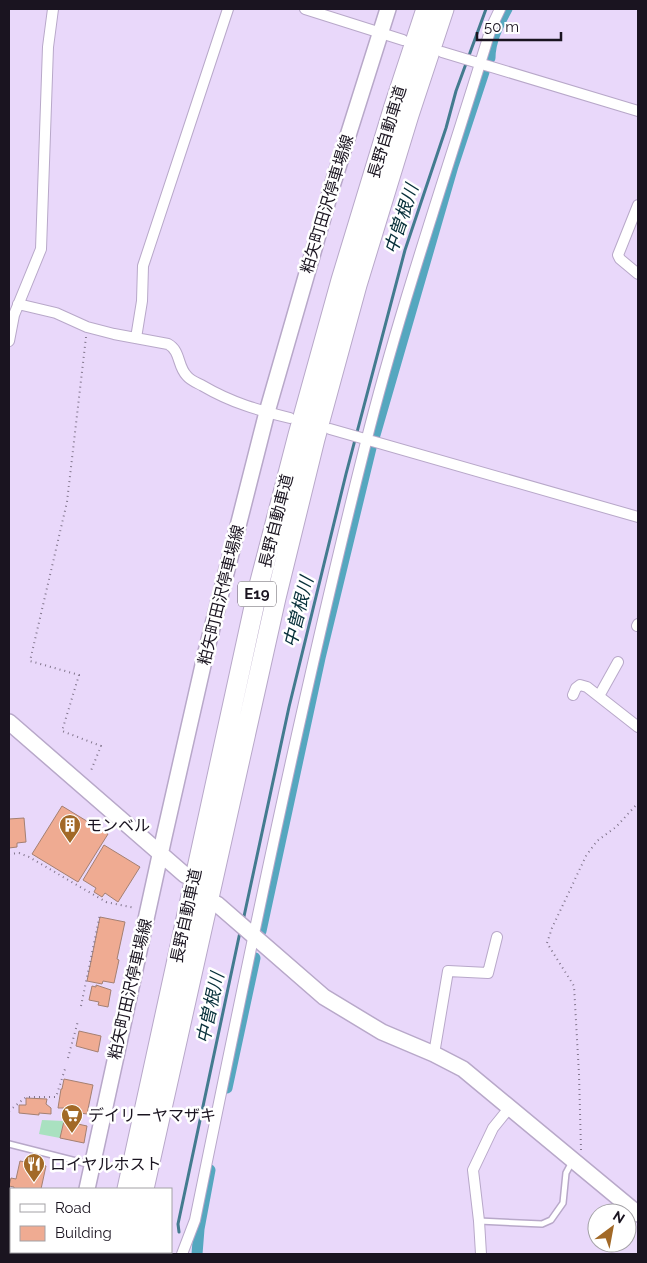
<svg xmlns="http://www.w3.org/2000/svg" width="647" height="1263" font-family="Raleway,'Noto Sans JP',sans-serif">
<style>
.green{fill:#a9e1c0}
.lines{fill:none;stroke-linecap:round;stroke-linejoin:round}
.stream{stroke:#437b8f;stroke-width:3}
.canal{stroke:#55a7bf;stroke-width:11}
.building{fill:#efab92;stroke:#a48072}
.lane-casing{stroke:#b8a8c9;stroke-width:8}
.street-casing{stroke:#b8a8c9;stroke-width:12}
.secondary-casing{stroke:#b8a8c9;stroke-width:18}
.highway-casing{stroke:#b8a8c9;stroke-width:21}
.path{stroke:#82768d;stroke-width:2;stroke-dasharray:1 4;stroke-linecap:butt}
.lane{stroke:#fff;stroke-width:5}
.street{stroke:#fff;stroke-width:10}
.secondary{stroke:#fff;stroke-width:15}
.highway{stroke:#fff;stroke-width:19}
.labels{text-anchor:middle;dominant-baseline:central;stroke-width:5;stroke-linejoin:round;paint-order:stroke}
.shield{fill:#fff;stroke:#5f5a63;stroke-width:1}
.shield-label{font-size:15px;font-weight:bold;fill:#1a1420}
.street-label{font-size:16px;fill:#1a1420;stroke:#fff}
.poi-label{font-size:16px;fill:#1a1420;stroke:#fff;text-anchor:start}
.water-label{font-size:18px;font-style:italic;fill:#062f39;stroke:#fff}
</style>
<rect width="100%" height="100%" fill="#e9d8fa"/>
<path class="green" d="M42,1120L64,1121L60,1138L39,1134Z"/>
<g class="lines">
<path class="stream" d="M243,921L289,707L346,474L405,250L446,128L456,91L486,9
M179,1232L178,1224L240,932"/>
<path class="canal" d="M490,58C490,40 499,24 507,9
M375,435L453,166L484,72
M261,931L320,658L371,448
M227,1088L255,958
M9,1217L11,1218
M197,1254L199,1229L210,1170"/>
</g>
<path class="building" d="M62,806L108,834L78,882L32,854Z
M24,818L26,842L17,843V847L9,848V819Z
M104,845L140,867L118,902L105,893L102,897L94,892L96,888L83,880Z
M100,917L125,922L117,959L119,960L114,983L103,981L102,984L87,981Z
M96,985L111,990L108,1007L98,1005L99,1002L89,1000L92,986L96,987Z
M79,1031L101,1036L98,1052L76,1046Z
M64,1079L93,1085L87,1114L80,1113V1110L75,1109L74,1114H69L70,1108H58L61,1089H62Z
M26,1098L47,1099L46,1104L51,1108V1114L39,1113V1115L19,1113V1105H26Z
M64,1121L87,1126L84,1143L60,1138Z
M20,1161L46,1166L41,1189H14V1187L9,1186L11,1178L16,1179Z
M11,1238V1252H35L34,1254H9V1246Z"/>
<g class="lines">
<g class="lane-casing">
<path id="lane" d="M9,1144L84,1163L90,1166
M479,1221L542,1224L551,1220L563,1203L566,1173L572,1162
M9,1237L11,1232
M161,1252L168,1254
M37,1254L38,1252"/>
</g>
<g class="street-casing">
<path id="street" d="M305,9L403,40
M442,52L638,111
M638,205L618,255L620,259L638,274
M18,304L56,313L87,327L114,334L168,344C181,351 177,366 187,376C191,381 198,383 203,386C232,403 258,410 290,418
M136,338L142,301L143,266L228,9
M9,341L14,315L41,249L48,47L53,9
M330,429L638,517
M637,626L638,624
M573,695L576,688L580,685L587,687L638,727
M599,696L618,662
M434,1054L448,971L488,973L497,937
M9,1195L11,1202
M182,1254L195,1220C248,960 301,700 366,442C401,303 449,166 491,28L500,9
M481,1254L479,1221L473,1170L493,1128L510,1107"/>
</g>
<g class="secondary-casing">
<path id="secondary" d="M9,722L185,875
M217,904L324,997L382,1032L434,1054L463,1069L638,1214
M87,1189L164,837L206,652L267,412L333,183L388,9
M73,1254V1252"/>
</g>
<g class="highway-casing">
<path id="highway" d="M127,1189L257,593L298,435L341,280L394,106L426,9
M144,1189L276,598L315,439L357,285L409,115L444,9
M112,1254L113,1252
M130,1254L131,1252"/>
</g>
<path class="path" d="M86,337L67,502L30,661L79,675L62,731L101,746L90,773
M9,854L19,853L29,857L106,902L135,908
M81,1006L100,914
M68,1058L78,1021
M9,1111L26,1097H56L65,1069
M581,1150L579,1074L574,986L547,943L552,928L586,856L597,841L616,827L638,803"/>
<use href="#lane" class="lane"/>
<use href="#street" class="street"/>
<use href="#secondary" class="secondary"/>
<use href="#highway" class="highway"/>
</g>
<defs>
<g id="building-pin" transform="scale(1.125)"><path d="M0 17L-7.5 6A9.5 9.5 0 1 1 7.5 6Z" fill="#a26927" stroke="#fff"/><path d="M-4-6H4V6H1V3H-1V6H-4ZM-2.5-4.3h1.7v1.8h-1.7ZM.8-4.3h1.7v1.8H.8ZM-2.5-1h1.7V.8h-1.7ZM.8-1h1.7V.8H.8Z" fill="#fff"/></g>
<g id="supermarket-pin" transform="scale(1.125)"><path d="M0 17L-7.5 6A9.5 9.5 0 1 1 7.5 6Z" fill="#a26927" stroke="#fff"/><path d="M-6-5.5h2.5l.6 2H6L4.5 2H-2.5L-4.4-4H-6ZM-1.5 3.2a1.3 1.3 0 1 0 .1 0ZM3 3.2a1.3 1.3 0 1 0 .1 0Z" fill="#fff"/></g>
<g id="restaurant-pin" transform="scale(1.125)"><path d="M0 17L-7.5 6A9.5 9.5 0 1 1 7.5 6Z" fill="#a26927" stroke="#fff"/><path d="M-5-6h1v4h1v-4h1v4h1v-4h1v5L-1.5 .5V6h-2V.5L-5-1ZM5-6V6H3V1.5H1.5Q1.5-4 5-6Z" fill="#fff"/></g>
</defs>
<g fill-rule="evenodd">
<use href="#building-pin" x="70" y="825"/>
<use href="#supermarket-pin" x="72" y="1115"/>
<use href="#restaurant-pin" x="34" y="1164"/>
</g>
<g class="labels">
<rect class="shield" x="238" y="581.5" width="38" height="25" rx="4"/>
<g class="shield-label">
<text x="257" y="594">E19</text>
</g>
<g class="street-label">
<text transform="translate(387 132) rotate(-73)">長野自動車道</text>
<text transform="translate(327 204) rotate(-73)">粕矢町田沢停車場線</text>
<text transform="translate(276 521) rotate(-76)">長野自動車道</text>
<text transform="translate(221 595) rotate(-76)">粕矢町田沢停車場線</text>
<text transform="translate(186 916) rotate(-78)">長野自動車道</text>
<text transform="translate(130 989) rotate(-77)">粕矢町田沢停車場線</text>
</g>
<g class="poi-label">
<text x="86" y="825">モンベル</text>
<text x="88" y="1115">デイリーヤマザキ</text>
<text x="50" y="1164">ロイヤルホスト</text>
</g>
<g class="water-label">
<text transform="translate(401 219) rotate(-72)">中曽根川</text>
<text transform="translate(298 612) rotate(-76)">中曽根川</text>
<text transform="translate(210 1008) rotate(-78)">中曽根川</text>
</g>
</g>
<rect width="647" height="1263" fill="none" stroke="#1a1420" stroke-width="20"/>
<rect x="10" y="1188" width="162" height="65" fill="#ffffff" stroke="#a3a1a6"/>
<rect x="20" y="1204" width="25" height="8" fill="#ffffff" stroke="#a3a1a6"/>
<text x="55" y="1213" font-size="15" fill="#1a1420">Road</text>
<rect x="20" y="1226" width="25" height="15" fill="#efab92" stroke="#a3a1a6"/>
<text x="55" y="1238" font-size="15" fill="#1a1420">Building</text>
<g transform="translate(612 1228) rotate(32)"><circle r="24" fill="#ffffff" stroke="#a3a1a6"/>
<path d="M0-4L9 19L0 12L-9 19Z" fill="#a26927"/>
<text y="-8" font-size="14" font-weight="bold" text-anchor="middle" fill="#1a1420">N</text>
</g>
<path d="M477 32v8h84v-8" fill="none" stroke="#1a1420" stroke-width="2.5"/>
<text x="484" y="32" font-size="15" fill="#1a1420" stroke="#ffffff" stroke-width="4" paint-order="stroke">50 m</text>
</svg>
